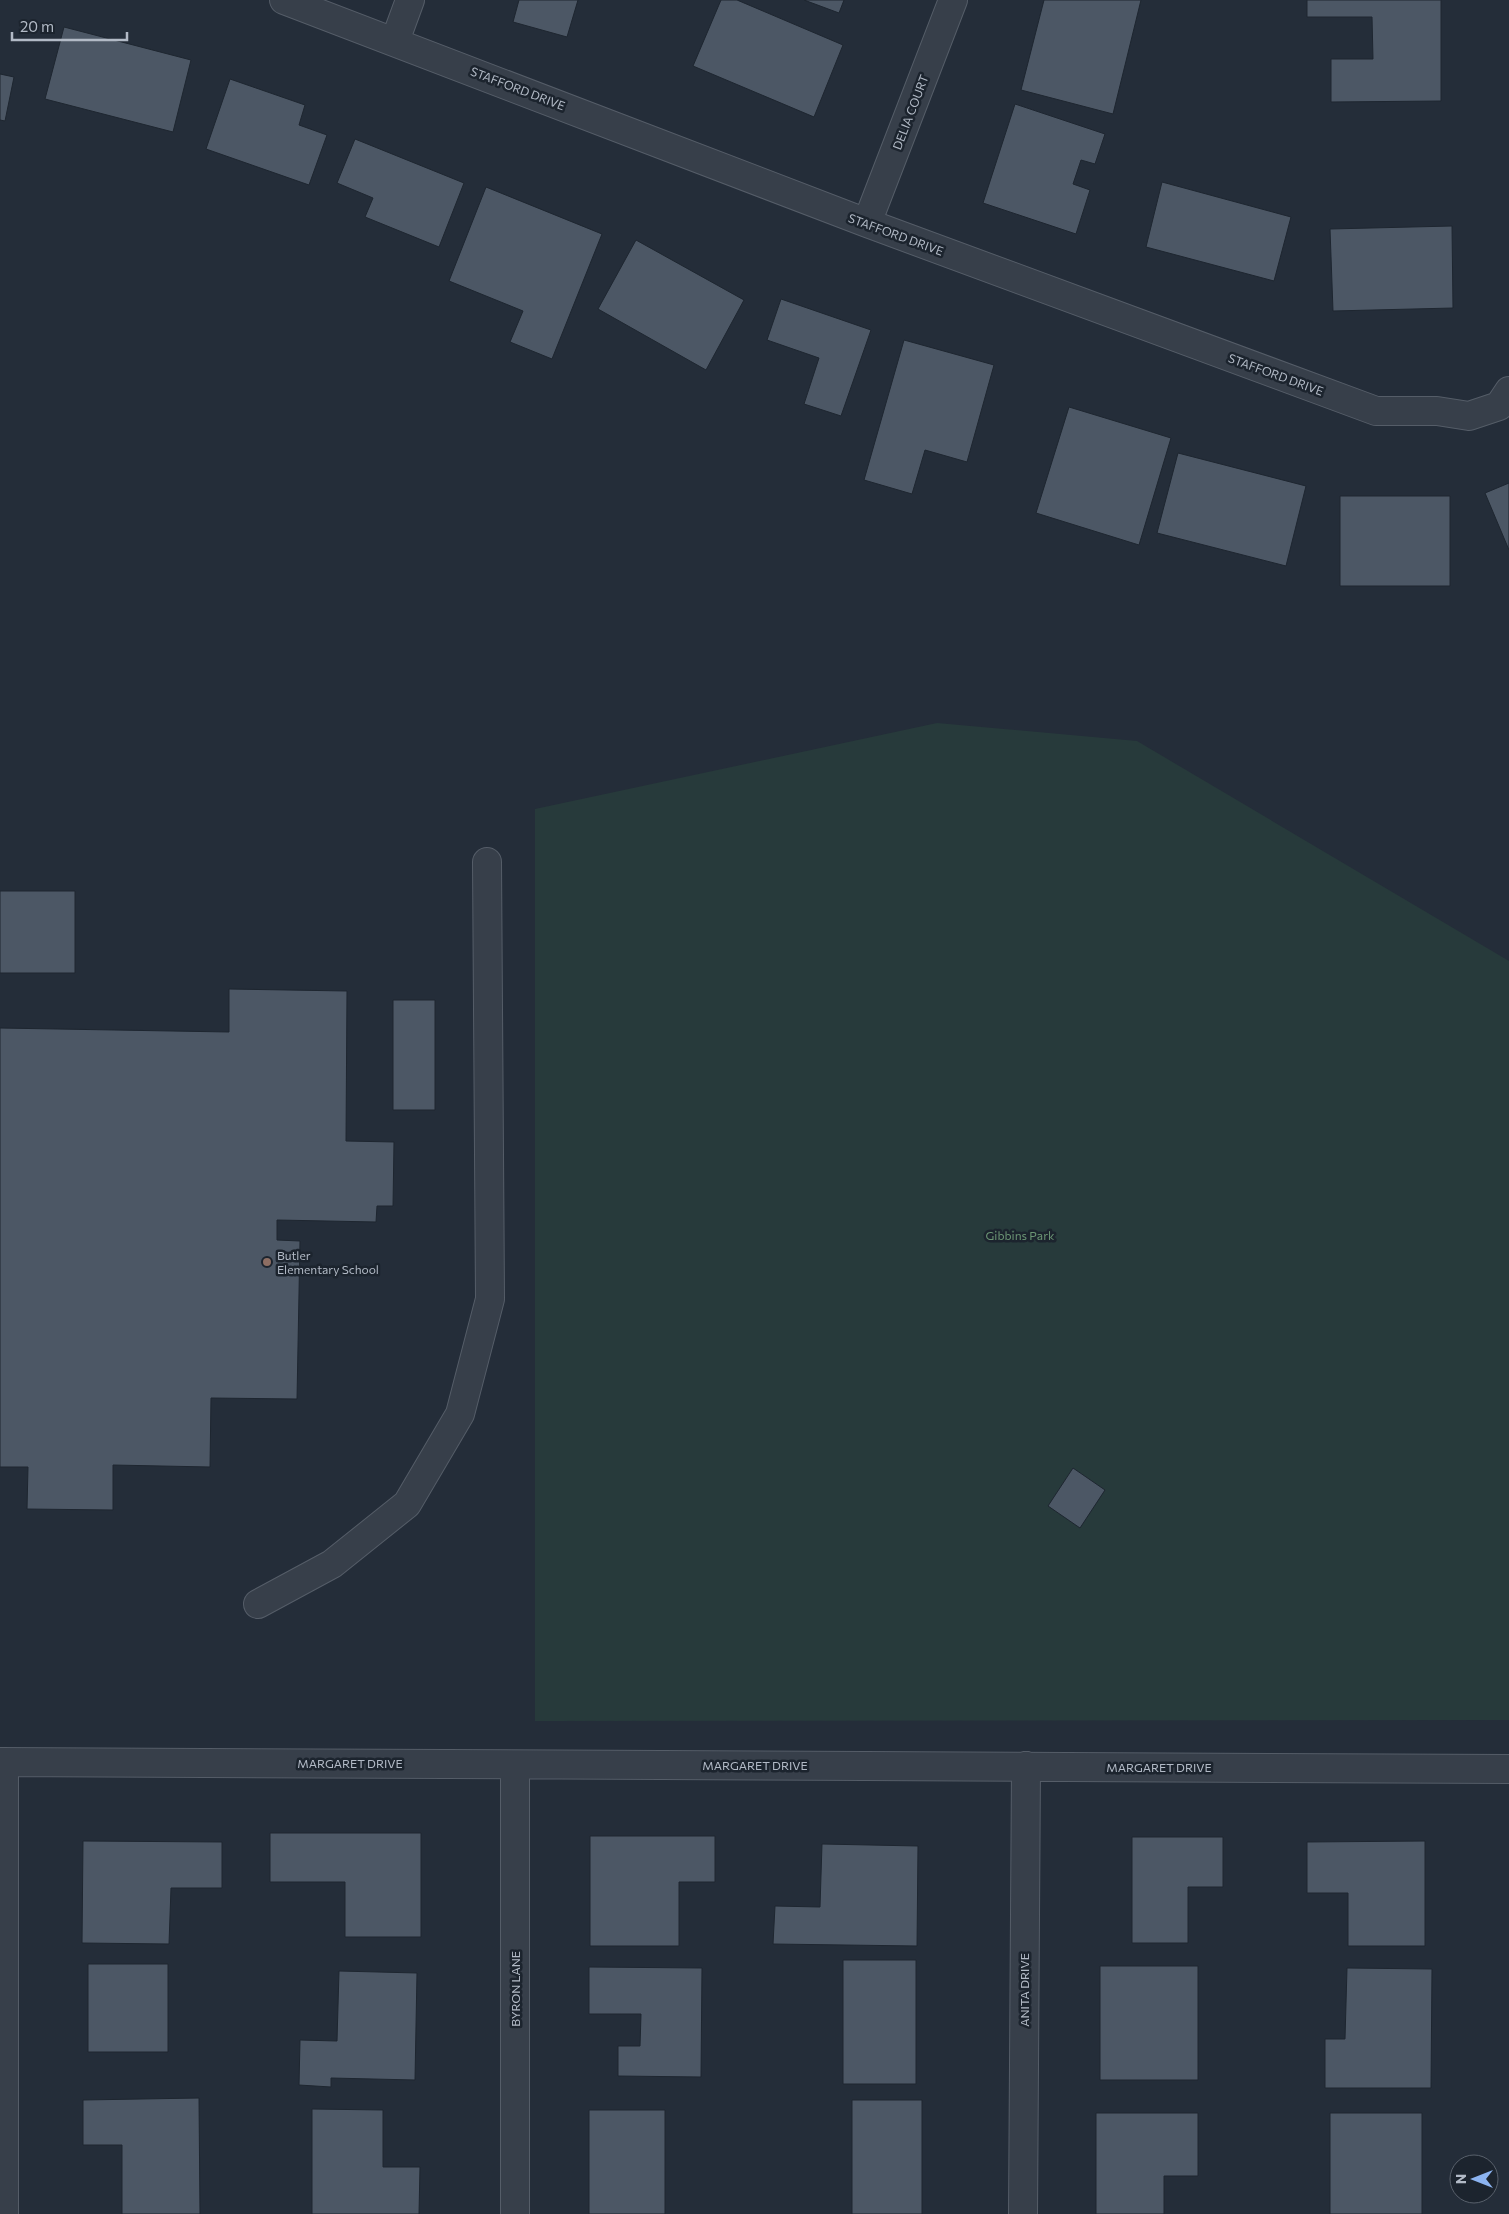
<svg xmlns="http://www.w3.org/2000/svg" width="1509" height="2214" font-family="Commissioner,sans-serif">
<style>
.green{fill:#273a3b}
.building{fill:#4c5765;stroke:#1e2630}
.lines{fill:none;stroke-linecap:round;stroke-linejoin:round}
.minor-casing{stroke:#555d68;stroke-width:30}
.minor{stroke:#373f4a;stroke-width:28}
.education-dot{fill:#8d6e63;stroke:#1c242e;stroke-width:2}
.labels{text-anchor:middle;dominant-baseline:central;stroke-width:5;stroke-linejoin:round;paint-order:stroke}
.street-label{font-size:12px;fill:#b2bac6;stroke:#1c242e}
.park-label{font-size:12px;fill:#6b9574;stroke:#1c242e}
.poi-label{font-size:12px;fill:#b2bac6;stroke:#1c242e;text-anchor:start}
</style>
<rect width="100%" height="100%" fill="#242d39"/>
<path class="green" d="M937,723L1137,741L1509,961V1720L535,1721V809Z"/>
<path class="building" d="M519,0H578L567,37L513,22Z
M721,0H737L843,45L814,117L693,66Z
M804,0H844L839,13Z
M1044,0H1141L1113,114L1021,90Z
M1307,0H1441V101L1331,102V59H1373L1372,17H1307Z
M64,27L191,60L173,132L45,99Z
M0,74L14,77L5,121L0,120Z
M230,79L305,105L299,125L327,135L309,185L206,149Z
M1015,104L1105,134L1095,164L1081,160L1073,184L1090,190L1076,234L983,203Z
M355,139L464,183L439,247L365,217L373,198L337,183Z
M1162,182L1291,217L1274,281L1146,247Z
M486,187L602,234L552,359L510,342L523,311L449,281Z
M1452,226L1453,308L1333,311L1330,229Z
M636,240L744,300L706,370L598,309Z
M781,299L871,330L841,416L804,404L819,358L767,340Z
M904,340L994,365L967,462L925,450L912,494L864,480Z
M1069,407L1171,438L1139,545L1036,513Z
M1178,453L1306,486L1286,566L1157,533Z
M1509,483V550L1485,493Z
M1340,496H1450V586H1340Z
M0,891H75V973H0Z
M229,989L347,991L346,1141L394,1142L393,1206H377L376,1222L277,1220V1240L300,1241L297,1399L211,1398L210,1467L113,1465V1510L27,1509L28,1467H0V1028L229,1032Z
M393,1000H435V1110H393Z
M1073,1468L1105,1490L1080,1528L1048,1506Z
M270,1833H421V1937H345V1882H270Z
M590,1836H715V1882H679V1946H590Z
M1132,1837H1223V1887H1188V1943H1132Z
M83,1841L222,1842V1888H171L169,1944L82,1943Z
M1425,1841V1946H1348V1893H1307V1842Z
M822,1844L918,1846L917,1946L773,1944L775,1906L820,1907Z
M843,1960H916V2084H843Z
M88,1964H168V2052H88Z
M1100,1966H1198V2080H1100Z
M589,1967L702,1968L701,2077L618,2076V2046H640L641,2014H589Z
M1347,1968L1432,1969L1431,2088H1325V2039H1345Z
M339,1971L417,1973L415,2080L331,2078V2087L299,2085L300,2040L337,2041Z
M199,2098L200,2214H122V2145H83V2100Z
M852,2100H922V2214H852Z
M312,2109L383,2110V2167H420L419,2214H312Z
M589,2110H665V2214H589Z
M1096,2113H1198V2176H1164V2214H1096Z
M1330,2113H1422V2214H1330Z"/>
<g class="lines">
<g class="minor-casing">
<path id="minor" d="M284,0L867,223L1376,411H1437L1469,416L1499,406L1509,391
M395,41L410,0
M867,223L953,0
M258,1604L332,1564L407,1504L460,1414L490,1299L487,862
M0,1762L1509,1769
M4,1762V2214
M515,2214V1765
M1023,2214L1026,1766"/>
</g>
<use href="#minor" class="minor"/>
</g>
<circle class="education-dot" cx="267" cy="1262" r="5"/>
<g class="labels">
<g class="street-label">
<text transform="translate(518 88) rotate(21)">STAFFORD DRIVE</text>
<text transform="translate(910 112) rotate(-69)">DELIA COURT</text>
<text transform="translate(896 234) rotate(20)">STAFFORD DRIVE</text>
<text transform="translate(1276 374) rotate(20)">STAFFORD DRIVE</text>
<text x="350" y="1763">MARGARET DRIVE</text>
<text x="755" y="1765">MARGARET DRIVE</text>
<text x="1159" y="1767">MARGARET DRIVE</text>
<text transform="translate(515 1989) rotate(-90)">BYRON LANE</text>
<text transform="translate(1024 1990) rotate(-90)">ANITA DRIVE</text>
</g>
<g class="park-label">
<text x="1020" y="1235">Gibbins Park</text>
</g>
<g class="poi-label">
<text x="277" y="1255">Butler<tspan x="277" dy="14">Elementary School</tspan></text>
</g>
</g>
<g transform="translate(1474 2179) rotate(270)"><circle r="24" fill="#1c242e" stroke="#58606b"/>
<path d="M0-4L9 19L0 12L-9 19Z" fill="#8cb4f1"/>
<text y="-8" font-size="14" font-weight="bold" text-anchor="middle" fill="#b2bac6">N</text>
</g>
<path d="M12 32v8h115v-8" fill="none" stroke="#b2bac6" stroke-width="2.5"/>
<text x="20" y="32" font-size="15" fill="#b2bac6" stroke="#1c242e" stroke-width="4" paint-order="stroke">20 m</text>
</svg>
